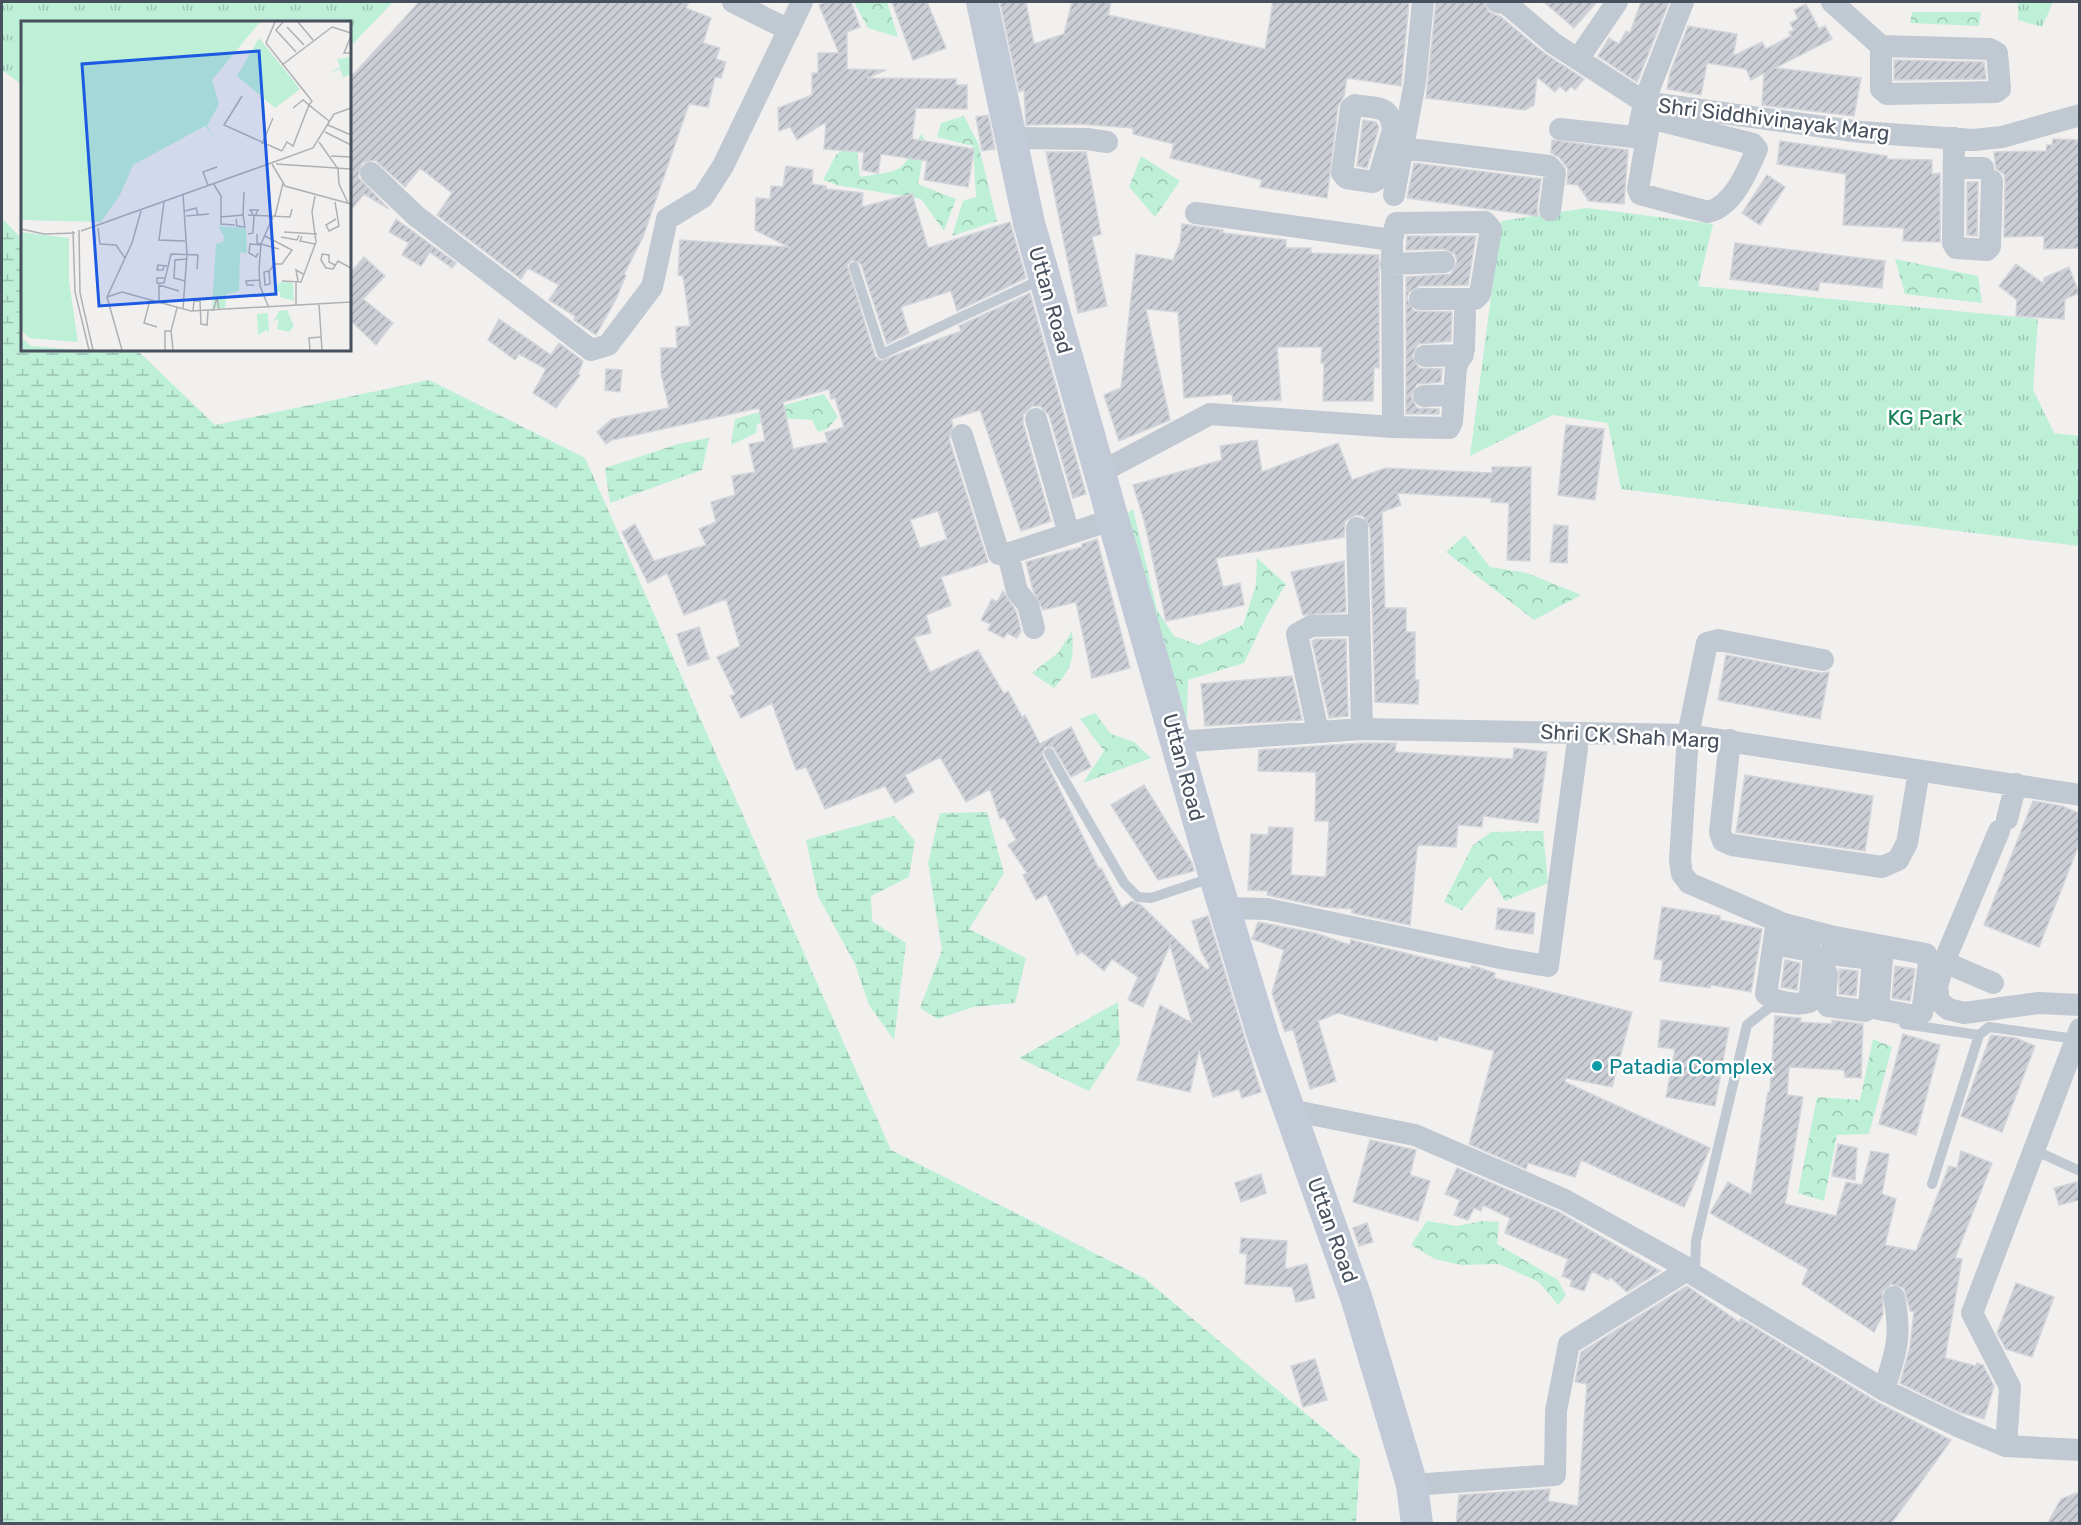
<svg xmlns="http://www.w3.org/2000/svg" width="2081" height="1525" font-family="Rubik,sans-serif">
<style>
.grass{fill:url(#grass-tufts)}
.forest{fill:url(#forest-crowns)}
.wetland{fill:url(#wetland-marsh)}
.building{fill:url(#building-hatch);stroke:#d3d5db;stroke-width:1.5;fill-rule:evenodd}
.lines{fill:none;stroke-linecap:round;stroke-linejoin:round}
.lane{stroke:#c0c8d1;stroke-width:10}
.street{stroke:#c0c8d1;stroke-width:22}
.secondary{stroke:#c2cad8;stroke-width:32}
.culture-dot{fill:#0f9aa8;stroke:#fff;stroke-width:2}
.labels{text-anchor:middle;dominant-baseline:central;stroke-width:5;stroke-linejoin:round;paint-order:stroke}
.street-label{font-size:21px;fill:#47505d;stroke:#fff}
.park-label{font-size:21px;fill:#187e57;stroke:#fff}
.culture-label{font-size:21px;fill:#0d838f;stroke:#fff;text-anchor:start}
.inset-road{fill:none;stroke:#aeb0b5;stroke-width:1.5}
.view{fill:#1b5ae1;fill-opacity:0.15;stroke:#1b5ae1;stroke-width:3}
.inset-edge{fill:none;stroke:#47505d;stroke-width:3}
</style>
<defs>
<pattern id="grass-tufts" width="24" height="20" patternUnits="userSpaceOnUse" patternTransform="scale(1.5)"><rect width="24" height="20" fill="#beefd7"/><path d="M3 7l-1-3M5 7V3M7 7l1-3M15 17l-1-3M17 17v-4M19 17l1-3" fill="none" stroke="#9cc4b2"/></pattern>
<pattern id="forest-crowns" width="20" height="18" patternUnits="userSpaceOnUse" patternTransform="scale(1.5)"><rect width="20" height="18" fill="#beefd7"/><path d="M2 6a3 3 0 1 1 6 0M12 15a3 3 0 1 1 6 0" fill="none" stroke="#9cc4b2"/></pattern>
<pattern id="wetland-marsh" width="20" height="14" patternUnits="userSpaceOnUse" patternTransform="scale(1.5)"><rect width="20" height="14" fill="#beefd7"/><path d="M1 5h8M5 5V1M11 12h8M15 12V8" fill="none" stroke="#9cc4b2"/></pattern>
<pattern id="building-hatch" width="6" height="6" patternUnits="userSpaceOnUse" patternTransform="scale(1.5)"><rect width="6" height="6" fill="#cbced5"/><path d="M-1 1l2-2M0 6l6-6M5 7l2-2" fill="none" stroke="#a7aab0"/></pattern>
</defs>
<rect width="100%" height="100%" fill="#f2f0ef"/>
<path class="grass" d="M2,2H393L350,47V22H22V85L2,70Z
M2018,2H2053L2042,27L2018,20Z
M1587,208L1713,224L1698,286L2038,319L2033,389L2054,433L2079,436V546L1621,489L1608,423L1553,415L1470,456L1501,221Z"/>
<path class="forest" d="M854,2H887L898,37L868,28Z
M1912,12H1981L1979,26L1910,23Z
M964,116L978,143L997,221L952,236L963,201L976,197L973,146L937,137L941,123Z
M921,134L926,141L918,184L956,199L944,231L921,199L837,185L823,180L836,155L856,140L860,177C903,170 902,174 921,134Z
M1141,156L1180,181L1155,217L1129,187Z
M1895,259L1978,276L1982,303L1905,294Z
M824,394L838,417L827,429L818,432L812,420L778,418L757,424L756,433L731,445L735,419Z
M1133,509L1157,610L1174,636L1199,645L1243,625L1256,585L1257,558L1286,584L1266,617L1244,663L1188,680L1186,741L1120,519Z
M1465,535L1490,567L1527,573L1581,595L1534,620L1446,552Z
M1072,631C1074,659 1073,667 1054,688L1032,673L1058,653Z
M1095,713L1111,734L1134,742L1151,758L1083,783L1104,751L1080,719Z
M1543,831L1548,883L1505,901L1490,876L1462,910L1444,902L1473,845L1491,832Z
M1873,1039L1892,1047L1869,1134L1837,1135L1824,1201L1798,1193L1817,1097L1860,1100Z
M1427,1221L1457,1226L1482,1221L1499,1222L1497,1244L1558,1280L1566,1295L1558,1305L1539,1282L1499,1264L1461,1265L1435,1259L1411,1245Z"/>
<path class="wetland" d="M2,218L22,239V350H137L215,425L429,380L585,458L891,1150L1144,1278L1360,1459L1356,1523H2Z
M709,438L702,470L610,503L605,468L678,444Z
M987,812L1004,873L969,929L1026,958L1015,1003L973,1007L938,1019L920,1008L942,950L928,863L940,813Z
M894,816L915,841L909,877L871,896L872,921L906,943L894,1040L869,1005L855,964L818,896L806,840Z
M1118,1002L1120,1044L1089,1091L1019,1058Z"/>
<path class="building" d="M419,2H689L686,8L711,18L703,43L720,48L716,59L726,62L721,78L715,77L708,107L689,104L643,237L624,274L626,275L616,299L596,335L574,320L575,316L549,300L559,285L528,268L521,279L437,215L452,193L420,168L405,187L375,160L362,163L358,177L389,209L364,194L350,211V78Z
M827,2H851L860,27L847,32V69L886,70L867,78L956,79V85H967V109L916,108L912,139L974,149L968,187L924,180L927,161L881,154L878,173L862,170L864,152L824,149L826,122L797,140L790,127L779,131L778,108L812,95V73H818V53H839L819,5Z
M892,2H927L946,48L913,60Z
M1000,2H1026L1034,44L1064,34L1072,2H1111L1108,15L1265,49L1273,2H1409L1401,86L1347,78L1344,96L1338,106L1327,198L1260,187L1262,180L1170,158L1174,144L1133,134V128L1079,124L1026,125L1024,90L1019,92Z
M1436,2H1484L1489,12L1501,17L1544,53L1584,79L1575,90L1571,86L1566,92L1560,86L1555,92L1537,77L1534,105L1525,110L1426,98Z
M1544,2H1597L1574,28Z
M1641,2H1669L1637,82L1598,56L1609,38L1619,44L1626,31L1630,33Z
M1806,4L1819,29L1825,26L1832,39L1775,68L1861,78L1854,116L1762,105L1764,73L1751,80L1746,69L1707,63L1701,95L1667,89L1670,73L1688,26L1737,34L1733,56L1762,42L1766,49L1791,36L1789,32L1794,30L1790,23L1798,19L1794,10Z
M1894,60L1984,62L1986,79L1894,80Z
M988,115L995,149L982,151L976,117Z
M1363,120L1376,122L1379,127L1367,168L1357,166Z
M2053,139L2079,140V248L2044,249V236L2004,237L2005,181L2004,174L1996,169L1994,152L2046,151L2047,145H2052Z
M1552,140L1628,150L1624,204L1589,201L1578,185L1567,184L1568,169L1559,157L1551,153Z
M1780,141L1887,156V159L1932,160V174L1940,173V242L1903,241L1904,228L1843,225L1846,174L1777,164Z
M1046,152H1086L1101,234L1092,237L1107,306L1078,313Z
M1414,163L1541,179L1537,208L1538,216L1407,198Z
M786,166L813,170L812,184L826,186V189L863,193L862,207L912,194L928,248L1010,222L1026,278L957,311L951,291L901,307L909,333L887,344L861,264L852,260L847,265L875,356L880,361L961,331L959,326L1030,293L1086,494L1073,498L1049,415L1040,406H1032L1023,415V423L1051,521L1021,531L980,410L951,419L953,425L949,439L988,562L941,577L951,605L926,615L931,633L914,637L930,672L978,650L1004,694L1008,691L1022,717L1025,715L1040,744L1071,727L1091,767L1071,777L1053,747H1045L1042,754L1099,869L1101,868L1122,908L1132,901L1141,905L1207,970L1210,967L1201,951L1192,921L1208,916L1261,1092L1242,1098L1239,1089L1213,1097L1199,1050L1190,1092L1137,1080L1160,1005L1192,1023L1170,945L1143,1007L1128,1000L1138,977L1112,959L1104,971L1082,952L1077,955L1046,894L1036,900L1023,875L1027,873L1008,845L1016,840L1004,817L1000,819L990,789L966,802L940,757L905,775L914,792L895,803L885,786L825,809L806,767L796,770L772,703L741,718L730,696L735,694L717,657L740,646L726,599L684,615L667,573L648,583L622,532L635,524L654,561L706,545L699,529L716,522L711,502L735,495L732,476L755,472L749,444L765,441L759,408L612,440L606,444L597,432L612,419L669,408L661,373V348H677L676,327L690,326L683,276L678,275L680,240L789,247L755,230L756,198L770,199L771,186L783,187ZM829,389L831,399L835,398L844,427L825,433L828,442L793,449L783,402ZM938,511L947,539L920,548L910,520Z
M1767,175L1785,187L1760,225L1742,213Z
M1967,182H1978L1977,236L1967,235Z
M396,219L456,263L452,268L430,252L421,266L402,255L409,243L389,232Z
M1182,224L1223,230V233L1286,240V248H1311V253L1379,255V368L1374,367L1373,401H1323L1324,363H1321L1322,347H1277L1281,400L1233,402L1232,394L1184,398L1178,312L1146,309L1170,420L1119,441L1104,395L1121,388L1136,254L1173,260L1180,243Z
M1407,236H1476L1468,285L1419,286L1409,292L1407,298L1414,311L1452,312L1451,341L1418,344L1412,356L1419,368L1442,369L1441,382L1417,384L1411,396L1417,408L1439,409V414H1406V277L1451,274L1457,261L1455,254L1444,249L1406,250Z
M1735,243L1885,261L1882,288L1820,282L1818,291L1730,279Z
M364,257L385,276L363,299L393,323L376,345L350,320V273Z
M2016,264L2044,284V278L2069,267L2079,293L2065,299L2064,319L2016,316L2017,300L1999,286Z
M499,319L551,355L559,343L583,361L578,374L580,375L556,408L533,393L546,369L519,354L515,360L488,340Z
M606,369L622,370L620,392L605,390Z
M1566,425L1604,429L1595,500L1558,495Z
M1257,440L1262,472L1338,443L1352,480L1386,468L1492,473V467H1531L1530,561L1507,560L1509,503L1491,502V498L1397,493L1401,505L1382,512L1385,608H1406V632H1415V680H1419L1418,704L1375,702L1370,528L1363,516L1356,515L1345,521L1344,537L1216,558L1223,587L1240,583L1244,605L1166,621L1144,520L1133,485L1222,460L1220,446Z
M1554,525L1568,526L1567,563L1550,562Z
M1097,539L1130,668L1092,678L1076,602L1043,610L1033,590L1026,562L1082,547V544Z
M1344,561L1346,612L1303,615L1291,572Z
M1003,591L1016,611L1021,631L1017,638L1007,633L1004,638L988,630L991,624L981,620L992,599L997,602Z
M699,627L709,659L688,666L677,634Z
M1315,639H1346L1348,716L1329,718L1312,641Z
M1726,655L1820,673L1829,672L1820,719L1718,700Z
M1292,676L1302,720L1205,726L1201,684Z
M1362,743H1396L1395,752L1513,759L1514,748L1547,752L1538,823L1483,816L1482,827L1458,825L1456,847L1419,845L1417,848L1410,925L1352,913V909L1324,907L1267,895L1268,891L1248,890L1251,834L1268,835L1269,827L1293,828L1291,875L1326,877L1329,821H1315L1316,772L1258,771L1259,750Z
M1745,775L1873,796L1865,851L1736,832Z
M1144,785L1192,863L1194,871L1158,880L1111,805Z
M2033,801L2062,806L2079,813V844L2039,947L1984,925Z
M1662,907L1720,916V920L1762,929L1751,992L1711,985L1710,988L1660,981L1663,960L1654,959Z
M1498,908L1535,913L1533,934L1496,929Z
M1258,922L1315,933L1350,945L1351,940L1471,969V966H1474L1495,973L1494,978L1632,1012L1612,1087L1566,1078L1565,1082L1710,1148L1684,1207L1581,1160L1575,1177L1528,1163L1526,1169L1469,1144L1494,1051L1439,1036L1437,1041L1338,1013L1318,1021L1336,1081L1310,1089L1293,1029L1285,1032L1272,993L1284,950L1252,939Z
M1785,960L1800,963L1797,990L1781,987Z
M1895,966L1915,969L1910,1001L1892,998Z
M1839,969L1858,971L1856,996L1839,994Z
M1775,1016L1801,1018L1800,1022L1832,1024V1020L1863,1024L1861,1078L1845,1077L1844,1070L1789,1067L1787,1095L1803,1097L1785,1204L1836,1216L1846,1182L1862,1185L1871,1151L1889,1154L1882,1194L1896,1199L1885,1245L1916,1251L1949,1166L1957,1168L1961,1151L1992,1163L1955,1258L1962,1259L1945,1358L1976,1366L1977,1363L1983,1365L1994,1386L1984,1419L1959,1412L1900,1383L1910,1347L1914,1311H1910L1904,1288L1891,1284L1882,1292L1883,1314L1874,1332L1802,1284L1808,1269L1710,1213L1728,1182L1751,1195L1768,1092H1770Z
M1661,1020L1729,1028L1715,1106L1666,1097L1675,1049L1658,1047Z
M1903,1034L1940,1045L1916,1135L1879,1124Z
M1991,1035L2016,1038L2035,1046L2002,1132L1961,1116Z
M1370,1140L1416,1150L1410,1175L1430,1181L1418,1221L1353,1202Z
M1838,1144L1857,1148L1855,1180L1832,1176Z
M1457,1168L1559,1212L1660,1271L1627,1292L1610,1277L1608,1280L1592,1271L1584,1291L1570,1286L1572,1280L1562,1276L1568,1259L1505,1233L1510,1218L1483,1205L1481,1211L1474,1208L1468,1220L1454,1215L1460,1200L1445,1194Z
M1261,1174L1266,1193L1241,1202L1235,1183Z
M2077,1182L2079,1200L2059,1205L2054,1188Z
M1367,1223L1373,1242L1359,1246L1353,1228Z
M1241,1238L1287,1241L1285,1269L1307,1264L1315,1298L1296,1302L1292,1287L1245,1284L1247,1254L1240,1253Z
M2016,1283L2054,1297L2032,1357L2006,1349L1997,1333Z
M1687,1286L1739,1322L1741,1319L1877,1402L1951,1440L1891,1524H1456L1459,1495L1550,1489L1548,1501L1578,1506L1587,1384L1575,1382L1581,1352Z
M1315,1359L1327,1400L1303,1407L1291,1366Z
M2079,1492V1524H2047L2061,1499Z"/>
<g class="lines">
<path class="lane" d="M854,267L882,354L1042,279
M1049,753L1124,883L1138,897L1151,898L1214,877
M1904,1024L1979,1035L1989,1027L2076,1039
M2034,1150L2080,1171
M1932,1184L1979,1035
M1695,1272L1696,1241L1747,1025L1770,1007L1781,1008"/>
<path class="street" d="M733,2L789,30
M1497,2L1507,4L1553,43L1644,102L1861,132L1974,140L2002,137L2080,115
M1832,2L1881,46L1990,49L1997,53L2000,89L1996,92L1887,94L1881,89V46
M1578,59L1617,2
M1653,103L1638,189L1640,194L1708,212C1733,206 1747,172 1757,149L1753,144L1654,119
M1560,129L1634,137L1638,133L1644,102L1683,2
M1393,130L1378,179L1373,182L1346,178L1342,173L1351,108L1355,105C1378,109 1390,104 1393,130L1405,132
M1011,138L1087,139L1107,142
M1954,138L1953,243L1956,248L1987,250L1990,247L1992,181
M1402,148L1549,166L1555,173L1550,210
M1954,168H1983
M371,173L416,216L591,350L608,345L652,287L667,219L703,197L723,166L802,2
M1394,195L1415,82L1423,2
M1392,240L1396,223L1485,222L1491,229L1480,294L1475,299H1420
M1391,264L1444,262
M1425,356L1463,355
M1424,396L1454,395
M1036,419L1069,534
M1393,427L1449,428L1452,422L1456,367L1464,349L1465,313
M962,435L999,554L1004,555L1114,519
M1101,472L1210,414L1393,427L1392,240L1196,213
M1357,528L1362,729
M1008,554L1017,591L1028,605L1034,628
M1823,660L1718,640L1707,643L1688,735L1680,860L1682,874L1689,883L1784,924L1830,936L1926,954L1929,963L1922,1013L1916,1016L1878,1009L1883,947
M1318,732L1297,634L1311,626L1358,625
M1730,740L1720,832L1723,841L1732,845L1882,867L1898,860L1907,843L1919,771
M1176,742L1362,729L1688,735L2080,795
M2007,819L2016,784
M1999,831L1944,962L1937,987L1939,1001L1948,1009L1964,1013L2039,1003L2080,1005
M1226,908L1267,909L1505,959L1548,966L1577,748
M1774,944L1811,951L1814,957L1809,1002C1798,1006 1775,1002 1766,994L1777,921
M1944,962L1993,983
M1827,974L1825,1001L1828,1006L1865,1011L1869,1008L1873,959L1829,954
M1290,1110L1415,1135L1565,1200L1689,1269L1694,1275L1884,1390L1960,1427L2006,1446L2080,1450
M1884,1390C1896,1351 1902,1338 1894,1297
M2006,1446L2010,1387L1972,1313L2080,1029
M1412,1485L1555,1475L1556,1411L1569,1344L1689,1269"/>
<path class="secondary" d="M982,2L1029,223L1205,844L1263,1036L1357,1300L1412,1485L1417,1524"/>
</g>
<circle class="culture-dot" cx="1597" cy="1066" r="6"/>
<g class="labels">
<g class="street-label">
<text transform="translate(1774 119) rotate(7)">Shri Siddhivinayak Marg</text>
<text transform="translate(1051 300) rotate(74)">Uttan Road</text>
<text transform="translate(1630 736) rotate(3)">Shri CK Shah Marg</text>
<text transform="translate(1184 767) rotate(75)">Uttan Road</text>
<text transform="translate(1333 1230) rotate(70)">Uttan Road</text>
</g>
<g class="park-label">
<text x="1925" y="417">KG Park</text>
</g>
<g class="culture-label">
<text x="1609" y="1066">Patadia Complex</text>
</g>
</g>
<g transform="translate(21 21)">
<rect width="330" height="330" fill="#f2f0ef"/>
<path d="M238,17L279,68L254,87L216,55ZM197,205L225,207L226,232L219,231L218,270L205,273L204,287H191L195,223L202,221L203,215ZM0,211L48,217V260L57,321L8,317L0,309ZM260,261L272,262L273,280L259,276V271L252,268ZM266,289L273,305L268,311L256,308L258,298L253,300L258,290Z" fill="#beefd7"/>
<path d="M330,36V53L316,59L322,56L319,48L307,53L319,46L316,38Z" fill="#beefd7"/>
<path d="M0,1H239L191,59L198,83L186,105L193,117L184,105L112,144L99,174L80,201L0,199ZM0,316L10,325L56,329H0Z" fill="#beefd7"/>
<path d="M247,292L248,313L246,309L237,314L236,293Z" fill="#beefd7"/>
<path class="inset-road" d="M254,1L245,22L291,80L288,84L308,100M262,1L255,9L275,31M277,1L292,19M266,6L283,24M311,6L330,12M330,15L323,32H330M261,44L311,6M221,75L203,104L261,130M307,104L330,114M304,111L330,124M298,121L317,148L318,163L327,182M241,123L252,97M261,130L266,121L272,125L288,84L282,79L272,87M310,135L330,136M251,143L264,165L330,183M255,143L330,148M192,162L200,175V196L222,194L223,171M187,164L182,151L196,146M162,173L166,233L162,288M143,181L138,219L164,220M314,181L318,205L308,210L305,204L315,198M164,190L175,187L177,194M232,193L229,189H237L234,195M227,194L269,196L271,188M165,195L188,193M254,195L262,162M200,196V203L214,204M215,198L216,205L224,206L222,194M77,207L79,223L95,224L104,237M0,208L23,213L54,212M58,209L59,272L72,329M52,210L54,271L68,329M60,210L292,127L313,93L330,87M263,211L296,213M227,213L232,212L233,195M236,213V222L258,228M244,215L271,229L261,243H254L248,250L249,263L244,264L243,251L248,250M281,215L279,220L294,223M260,216L276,219L278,214M237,232L235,236L228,232L229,223L240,224M314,244L308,241V234L301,233L300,239L305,247L312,248L317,240L330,247M143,245L142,249H136L137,244L146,245M143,257H136V262H143L150,233L177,234L176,248M164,260L153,257L154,239L166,238M261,260L280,261L295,221L291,191L294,175M277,260L275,249L282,253M275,261V285M233,264H226L225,260L238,259M330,264V284M86,276L101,271L170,290L330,281M129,279L123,302L136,306M138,282V264L158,270M298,283L301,329M248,287L239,265L238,248L240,223L252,196M172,290L173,280H179L180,303L186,304L187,290M192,290L196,277L198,289M101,329L86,276L111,222L120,190M144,329V310H150M152,329L150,310L156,287M289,329L288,317L300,316"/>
<path class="view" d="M238,30L255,273L78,285L61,43Z"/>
<rect width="330" height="330" class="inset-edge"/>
</g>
<rect width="2081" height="1525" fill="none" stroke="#47505d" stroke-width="6"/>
</svg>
